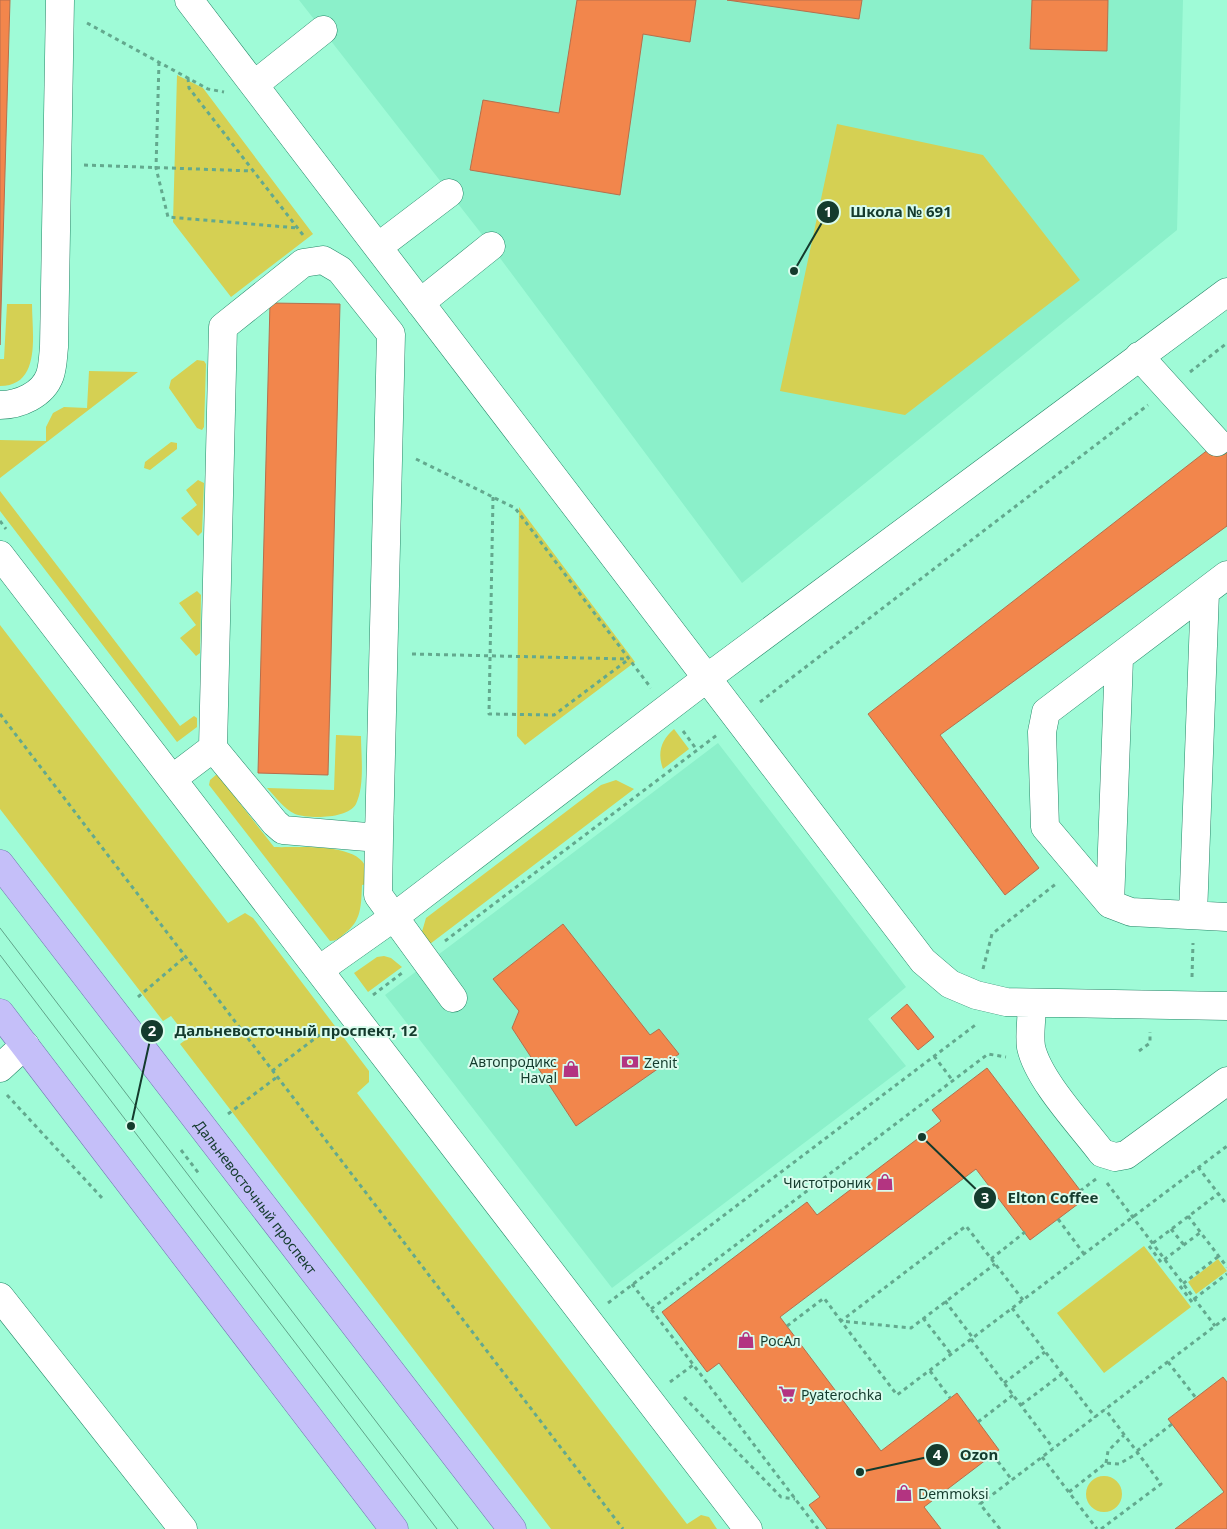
<svg xmlns="http://www.w3.org/2000/svg" width="1227" height="1529" font-family="'Noto Sans',sans-serif">
<style>
.built{fill:#8bf0ca}
.green{fill:#d5d053}
.building{fill:#f2864c;stroke:#b56f4c}
.lines{fill:none;stroke-linecap:round;stroke-linejoin:round}
.minor-casing{stroke:#258768;stroke-width:29}
.major-casing{stroke:#6e75af;stroke-width:29}
.path{stroke:#63a98e;stroke-width:3;stroke-dasharray:4 4;stroke-linecap:butt}
.minor{stroke:#fff;stroke-width:28}
.major{stroke:#c5bff9;stroke-width:28}
.tram{stroke:#60a48a;stroke-width:1}
.labels{text-anchor:middle;dominant-baseline:central;stroke-width:4;stroke-linejoin:round;paint-order:stroke}
.poi-label{font-size:14px;fill:#143b2d;stroke:#d9fced;text-anchor:start}
.street-label{font-size:14px;fill:#143b2d;stroke:#d9fced}
.leader{fill:none;stroke:#143b2d;stroke-width:2}
.callout-dot{fill:#143b2d;stroke:#d9fced;stroke-width:2}
.mark-label{font-size:15px;text-anchor:middle;font-weight:bold;fill:#fff}
.callout-label{font-size:15px;text-anchor:middle;font-weight:bold;fill:#143b2d;stroke:#d9fced;stroke-width:4;stroke-linejoin:round;paint-order:stroke}
</style>
<rect width="100%" height="100%" fill="#9ffbd7"/>
<path class="built" d="M299,0H1183L1177,230L742,583L491,246Z
M718,743L906,987L868,1019L906,1066L612,1288L385,995Z"/>
<path class="green" d="M177,75L203,88L313,234L231,297L173,222Z
M837,124L983,155L1080,280L905,415L780,391Z
M7,304H32C32,333 42,386 0,386V359H4Z
M197,360L204,361L206,364L204,427L202,430L197,428L169,388L171,380Z
M89,371L138,372L0,478V440L46,441V427L53,413L64,407L87,408Z
M171,442L177,443V449L150,470L144,468L145,462Z
M198,480L204,483L202,532L198,536L181,518L197,505L186,490Z
M0,491L180,726L194,716L197,718V727L177,742L0,511Z
M519,507L635,662L525,745L517,736Z
M197,591L201,595L200,653L196,656L180,638L196,625L179,603Z
M0,625L228,923L245,913L253,918L369,1071V1082L357,1093L687,1524L701,1515L709,1517L717,1529H551L180,1044L188,1038L171,1016L163,1021L0,809Z
M674,729L689,749L663,769C657,753 661,740 674,729Z
M336,735L361,736C361,756 365,785 356,804C348,819 309,819 295,814C284,809 275,796 267,788L334,790Z
M217,774L274,847C296,848 358,842 366,868C367,873 366,879 367,884L362,885C361,905 362,921 344,934C340,938 336,941 330,941L209,785L210,780Z
M616,780L634,789L426,947L421,935L426,918L601,785Z
M384,956L391,958L402,967L368,992L354,973L377,957Z
M1144,1246L1191,1307L1104,1373L1057,1313Z
M1218,1259L1227,1271L1196,1294L1188,1282Z
M1086 1494a18 18 0 1 1 36 0a18 18 0 1 1-36 0Z"/>
<path class="building" d="M0,0H10L0,345Z
M577,0H696L690,42L643,34L620,195L470,170L483,100L559,113Z
M727,0H862L859,19Z
M1032,0H1108L1107,51L1030,49Z
M270,303L340,304L328,775L258,773Z
M1227,435V526L940,735L1039,868L1005,895L868,714Z
M563,924L650,1035L659,1029L679,1054L576,1126L512,1028L519,1011L493,979Z
M907,1004L934,1037L918,1050L891,1018Z
M987,1068L1086,1198L1030,1240L976,1169L780,1317L881,1451L957,1393L999,1450L924,1507L941,1529H827L809,1505L820,1497L719,1363L707,1372L662,1312L807,1202L817,1215L941,1121L932,1110Z
M1223,1377L1227,1382V1529H1175L1224,1492L1168,1419Z"/>
<g class="lines">
<g class="minor-casing">
<path id="minor" d="M189,0L923,961L950,984L976,995L1006,1002L1227,1006
M254,85L323,30
M378,247L449,193
M323,260L340,270L391,334L379,838L283,830L275,823L213,748L223,327L303,263Z
M420,303L491,246
M1139,356L1217,442
M0,405C19,405 43,395 50,375C53,366 53,356 54,347L60,0
M0,555L748,1529
M1227,575L1046,712L1042,732L1045,827L1110,904L1131,912L1227,917
M172,779L213,748
M379,838L378,895L453,998
M1110,904L1119,658
M1193,915L1205,592
M319,970L394,917L707,678L1227,292
M1032,1004C1032,1017 1029,1034 1031,1047C1038,1080 1081,1125 1102,1153L1115,1157L1126,1155L1227,1081
M0,1068L25,1045
M0,1297L183,1529"/>
</g>
<g class="major-casing">
<g id="major">
<path id="s1" d="M0,864L512,1529"/>
<path d="M0,1013L394,1529"/>
</g>
</g>
<path class="path" d="M87,23L208,89L224,92
M159,62L156,168L168,217L298,228
M188,78L189,88L303,235
M84,165L253,171
M1190,372L1227,343
M416,459L515,508L651,688
M493,497L489,714L554,715L629,659
M0,521L6,529
M412,654L628,659
M760,702L1148,405
M0,714L623,1529
M683,731L697,750
M445,941L717,735
M983,969L992,934L1057,883
M1192,977L1193,943
M373,995L402,973
M138,997L185,957
M1139,1051L1150,1043V1032
M934,1056L953,1081
M272,1071L330,1027
M7,1095L103,1199
M228,1114L277,1077
M181,1150L200,1175
M1198,1167L1227,1205
M1107,1183L1215,1326
M1080,1191L1096,1179
M1188,1216L1227,1267
M1058,1219L1084,1254
M1171,1229L1184,1245
M1153,1243L1218,1194
M1149,1246L1161,1262L1201,1232
M991,1259L1025,1232
M632,1284L818,1529
M1194,1299L1227,1274
M1023,1300L966,1226L841,1321L897,1395L1227,1146
M945,1301L973,1338
M1192,1302L1180,1286L1219,1256
M608,1303L978,1023
M1012,1308L1095,1417
M651,1309L988,1054L1006,1057
M923,1318L951,1354
M787,1326L824,1298L841,1321L911,1328L995,1264
M971,1339L1053,1448
M1168,1362L1196,1398
M930,1371L950,1398
M670,1382L693,1365
M1004,1383L1045,1352
M684,1397L781,1497L795,1499
M1021,1405L1062,1374
M978,1422L1013,1395
M1137,1451L1172,1424
M993,1455L1012,1480
M1042,1457L1097,1529
M1106,1463L1108,1451L1124,1435
M1069,1492L1106,1463L1119,1464L1138,1453
M1000,1529L980,1504L1227,1317
M1101,1529L1161,1484L1105,1409"/>
<use href="#minor" class="minor"/>
<use href="#major" class="major"/>
<path class="tram" d="M0,928L458,1529
M0,955L437,1529"/>
</g>
<defs>
<g id="bank-bare" transform="scale(1.35)"><path d="M-6-4H6V4H-6ZM0-2.3a2.3 2.3 0 1 0 0 4.6a2.3 2.3 0 1 0 0-4.6Z" fill="#b33481" stroke="#d9fced" stroke-width="2.5" paint-order="stroke"/></g>
<g id="shop-bare" transform="scale(1.35)"><path d="M-5-2.5h2.3a2.7 3.5 0 0 1 5.4 0H5L5.5 6h-11ZM-1.5-2.5h3a1.5 2.3 0 0 0-3 0Z" fill="#b33481" stroke="#d9fced" stroke-width="2.5" paint-order="stroke"/></g>
<g id="supermarket-bare" transform="scale(1.35)"><path d="M-6-5.5h2.5l.6 2H6L4.5 2H-2.5L-4.4-4H-6ZM-1.5 3.2a1.3 1.3 0 1 0 .1 0ZM3 3.2a1.3 1.3 0 1 0 .1 0Z" fill="#b33481" stroke="#d9fced" stroke-width="2.5" paint-order="stroke"/></g>
</defs>
<g fill-rule="evenodd">
<use href="#bank-bare" x="630" y="1062"/>
<use href="#shop-bare" x="571" y="1069"/>
<use href="#shop-bare" x="885" y="1182"/>
<use href="#shop-bare" x="746" y="1340"/>
<use href="#supermarket-bare" x="787" y="1394"/>
<use href="#shop-bare" x="904" y="1493"/>
</g>
<g class="labels">
<g class="poi-label">
<text x="557" y="1061" text-anchor="end">Автопродикс<tspan x="557" dy="16">Haval</tspan></text>
<text x="644" y="1062">Zenit</text>
<text x="871" y="1182" text-anchor="end">Чистотроник</text>
<text x="760" y="1340">РосАл</text>
<text x="801" y="1394">Pyaterochka</text>
<text x="918" y="1493">Demmoksi</text>
</g>
<g class="street-label">
<text stroke="none"><textPath href="#s1" startOffset="420">Дальневосточный проспект</textPath></text>
</g>
</g>
<path class="leader" d="M794 271L828 212M131 1126L152 1031M922 1137L985 1198M860 1472L937 1455"/>
<g class="callout-dot">
<circle cx="794" cy="271" r="5"/>
<circle cx="131" cy="1126" r="5"/>
<circle cx="922" cy="1137" r="5"/>
<circle cx="860" cy="1472" r="5"/>
<circle cx="828" cy="212" r="12"/>
<circle cx="152" cy="1031" r="12"/>
<circle cx="985" cy="1198" r="12"/>
<circle cx="937" cy="1455" r="12"/>
</g>
<g class="mark-label">
<text x="828" y="217">1</text>
<text x="152" y="1036">2</text>
<text x="985" y="1203">3</text>
<text x="937" y="1460">4</text>
</g>
<g class="callout-label">
<text x="901" y="217">Школа № 691</text>
<text x="296" y="1036">Дальневосточный проспект, 12</text>
<text x="1053" y="1203">Elton Coffee</text>
<text x="979" y="1460">Ozon</text>
</g>
</svg>
